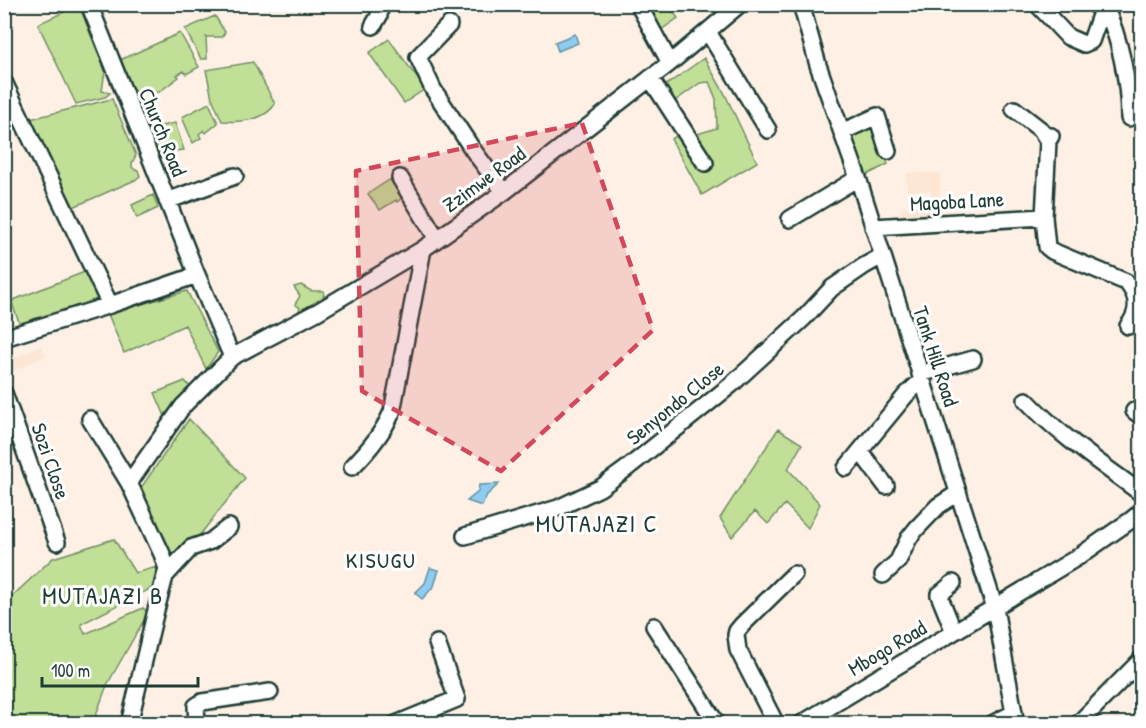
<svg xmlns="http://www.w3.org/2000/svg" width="1146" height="728" font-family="'Patrick Hand',sans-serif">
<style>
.built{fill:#fde6d3}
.green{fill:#c2df97;stroke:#708e66;stroke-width:1.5}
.water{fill:#8fccf0;stroke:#6293a5;stroke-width:1.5}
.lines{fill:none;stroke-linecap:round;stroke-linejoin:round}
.stream{stroke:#6293a5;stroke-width:3}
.minor-casing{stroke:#1f3d34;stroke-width:20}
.minor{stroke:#fff;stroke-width:15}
.marked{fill:#d1495b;fill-opacity:0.2;stroke:#d1495b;stroke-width:4.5;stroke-dasharray:12 8;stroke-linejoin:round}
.labels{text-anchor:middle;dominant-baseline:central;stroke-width:6;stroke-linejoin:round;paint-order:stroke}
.street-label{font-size:21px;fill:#1f3d34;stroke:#fff}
.neighbourhood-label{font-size:22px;letter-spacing:1.5px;fill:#1f3d34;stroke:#fff}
.quarter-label{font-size:24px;letter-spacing:1.5px;fill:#1f3d34;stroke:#fff}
</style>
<rect width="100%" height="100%" fill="#fef0e5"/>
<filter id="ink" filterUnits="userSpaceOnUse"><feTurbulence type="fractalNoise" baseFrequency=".0167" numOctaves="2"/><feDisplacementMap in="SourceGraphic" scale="12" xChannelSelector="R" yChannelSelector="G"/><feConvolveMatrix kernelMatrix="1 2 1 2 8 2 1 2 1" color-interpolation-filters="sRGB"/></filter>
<g filter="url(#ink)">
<path class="built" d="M907,173H940V208H932L931,191H907Z
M902,207H930V217H901Z
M41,346L46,356L8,373L5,366V362Z"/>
<path class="green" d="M79,5L105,71L102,91L110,93L105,97L76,104L38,24Z
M646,5H670L669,6L678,18L661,30Z
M215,16L225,32L222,37H206L207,59H201L185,29Z
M180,33L199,67L186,74L184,71L177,75L179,77L159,92L148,93L147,90H141V96L132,97L120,60Z
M389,39L425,89L404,103L369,53Z
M704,58L725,94L757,162L702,195L671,139L688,130L694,135L717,128L716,99L709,82L700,83L675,101L665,86Z
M253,62L275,104C268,115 254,120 241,121C235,122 228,121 222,121L212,98L206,70Z
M112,99L136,155L132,163V167L135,170H138L140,176L135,180L71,208L30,119Z
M209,103L218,123L206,133L204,130L199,134L201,138L193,143L182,117Z
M875,120L888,164L863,177L851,134Z
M175,123L184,150L175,151L174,149L165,150V155L158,156L154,159L141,130Z
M389,180L395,181L403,197L397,202L396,200L380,210L368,194Z
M153,195L158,208L137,218L132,205Z
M87,271L102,301L22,330L11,301Z
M301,285L311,291H324C324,305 311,310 300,315L298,312L300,308L295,304L300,296L294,287Z
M187,291L218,352L206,369L185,325L124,353L108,314Z
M185,381L190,387L165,416L155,393Z
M189,419L245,478L176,565L140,489Z
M778,429L802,444L788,469L820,504L808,528L785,504L768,524L755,511L732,537L720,518Z
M114,539L135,573L157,567L152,588L81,624L85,634L143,608L148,613L107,685L93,723H5V603L53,558Z"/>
<path class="water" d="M575,34L578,43L558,51L555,42Z
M499,484L487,495L482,506L467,501L478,492L479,485Z
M430,568L439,570L434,586L422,599L415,593L425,583Z"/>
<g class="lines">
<path class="stream" d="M793,4L797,17
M839,146L849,177
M852,186L874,254
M877,263L884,285
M904,346L914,380
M946,480L950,493
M953,502L984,604"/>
<g class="minor-casing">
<path id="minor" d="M89,4L197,275L232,357
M638,4L670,63
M801,4L818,65L858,178L995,608L1016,724
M1037,4L1068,37L1084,44L1091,41L1104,4
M1104,5C1120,37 1129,83 1129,118
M449,25L418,57L433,89L473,150L504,192
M373,26L379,16L380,4
M708,32L768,130
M650,78L705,163
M4,82L110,305
M1014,109L1041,130L1048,141
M842,132L877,116L888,151
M400,178L437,239
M167,201L235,176
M1044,217L1048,141L1051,136
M790,219L858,178
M873,227L1044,217L1047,247L1052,251L1126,282C1139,296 1140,311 1128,326
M4,338L110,305L197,275
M920,374L973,359
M4,393L57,542
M1026,400C1060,436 1102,464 1142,494
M1134,411L1142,417
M90,419L129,483L162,554L167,569L156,610L129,724
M860,451L886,486
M352,467C368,451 383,433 392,412L423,249
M846,468L906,395L922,380
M129,483L183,406L232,357L317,312L423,249L504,192L670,63L740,4
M465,536L558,508L600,488L626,469L731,385L804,318L832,288L864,266L882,256
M167,574L191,548L211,541L229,527
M883,575L898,561L909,538L917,528L938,506L958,493
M953,583L939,595L954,632
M654,626L717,724
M197,724L196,706L202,702L270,692
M396,724L457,699L437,643
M776,724L738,650L736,635L737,631L742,625L794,574
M801,724L1078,557L1131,520L1142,511
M992,724L1014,713
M1078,724L1142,659"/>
</g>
<use href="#minor" class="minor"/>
</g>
</g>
<path class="marked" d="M582,123L653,330L501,471L362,391L356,171Z"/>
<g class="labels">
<g class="street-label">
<text transform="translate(163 132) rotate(68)">Church Road</text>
<text transform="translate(484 179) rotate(-36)">Zzimwe Road</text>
<text transform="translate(957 201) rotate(-3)">Magoba Lane</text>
<text transform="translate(936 356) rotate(72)">Tank Hill Road</text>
<text transform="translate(675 403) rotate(-39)">Senyondo Close</text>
<text transform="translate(51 461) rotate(71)">Sozi Close</text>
<text transform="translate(887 648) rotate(-31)">Mbogo Road</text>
</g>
<g class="neighbourhood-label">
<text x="381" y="560">KISUGU</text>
</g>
<g class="quarter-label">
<text x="597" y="523">MUTAJAZI C</text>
<text x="103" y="595">MUTAJAZI B</text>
</g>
</g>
<rect width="1146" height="728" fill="none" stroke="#fff" stroke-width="24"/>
<rect x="12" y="12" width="1122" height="704" fill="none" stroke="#1f3d34" stroke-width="2" filter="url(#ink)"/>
<path d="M42 677v9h156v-9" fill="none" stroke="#1f3d34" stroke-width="3"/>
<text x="51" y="677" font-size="18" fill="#1f3d34" stroke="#ffffff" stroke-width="4.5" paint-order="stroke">100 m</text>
</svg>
